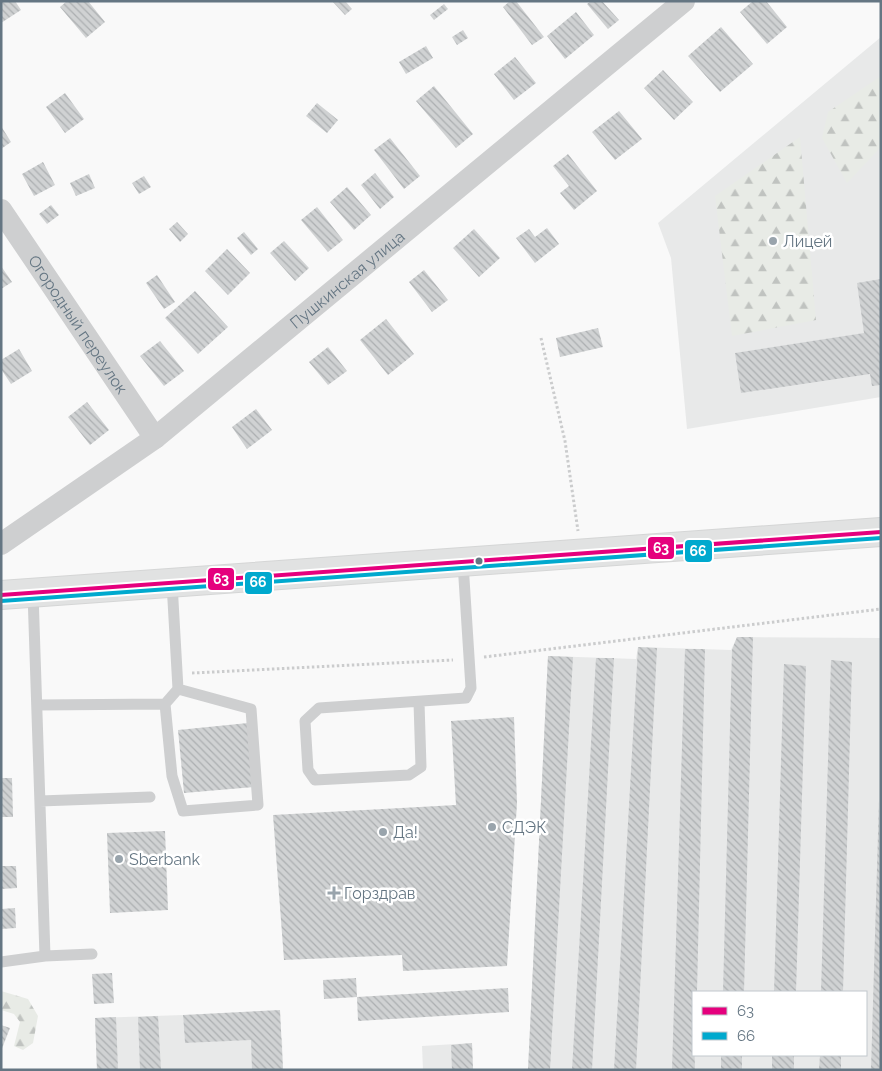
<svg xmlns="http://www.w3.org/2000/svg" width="882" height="1071" font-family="Raleway,sans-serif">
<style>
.built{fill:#e8e9e9;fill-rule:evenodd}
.forest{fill:url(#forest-firs)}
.building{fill:url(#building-back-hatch)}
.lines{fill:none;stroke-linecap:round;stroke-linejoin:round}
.trunk-casing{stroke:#d5d6d6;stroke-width:30}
.path{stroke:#cbcccd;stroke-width:3;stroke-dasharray:2.5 2.5;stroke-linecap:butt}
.service{stroke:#cecfd0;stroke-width:11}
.minor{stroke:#cecfd0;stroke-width:22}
.trunk{stroke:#e1e2e2;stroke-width:28}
.bus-1-casing{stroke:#fff;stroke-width:8}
.bus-2-casing{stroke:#fff;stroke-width:8}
.bus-1{stroke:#e5007d;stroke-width:4}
.bus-2{stroke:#00a9ce;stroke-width:4}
.poi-dot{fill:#99a4ac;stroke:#fff;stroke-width:2}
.bus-dot{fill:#657683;stroke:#fff;stroke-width:2}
.labels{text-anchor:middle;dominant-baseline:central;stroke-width:5;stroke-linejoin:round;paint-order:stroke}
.poi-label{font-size:16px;fill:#657683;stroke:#fff;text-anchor:start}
.street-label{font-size:16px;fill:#657683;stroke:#fff}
.line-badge{stroke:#fff;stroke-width:2}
.badge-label{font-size:14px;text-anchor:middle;font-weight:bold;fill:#fff}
</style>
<defs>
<pattern id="forest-firs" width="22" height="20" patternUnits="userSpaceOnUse" patternTransform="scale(1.25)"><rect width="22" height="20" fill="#e8ebe6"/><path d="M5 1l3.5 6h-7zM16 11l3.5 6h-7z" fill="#c0c3c0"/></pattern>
<pattern id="building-back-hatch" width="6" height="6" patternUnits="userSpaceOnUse" patternTransform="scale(1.25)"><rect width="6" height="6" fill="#d0d2d3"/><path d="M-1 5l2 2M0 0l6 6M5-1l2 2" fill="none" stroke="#acafb1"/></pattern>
</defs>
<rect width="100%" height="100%" fill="#f9f9f9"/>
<path class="built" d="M881,37V397L687,429L671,258L658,223Z
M737,637L881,638V1070H528L548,656L636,659L638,647L731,650ZM693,992H866V1055H693Z
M183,1015L185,1043L282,1038L283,1070H97L95,1018Z
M472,1043L473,1070H423L422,1046Z"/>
<path class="forest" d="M881,76V147L847,183L822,138L828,112Z
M800,137L816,320L732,336L715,196Z
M1,991L28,999L38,1016L33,1043L23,1050L14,1046L20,1022L14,1014L1,1010Z"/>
<path class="building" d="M1,1H15L21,10L1,23Z
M67,1H88L105,22L86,38L60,7Z
M332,1H345L352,9L345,15Z
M510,1H516L544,37L532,45L503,7Z
M591,1H602L619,20L608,29L587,4Z
M753,1H766L787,27L767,44L740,12Z
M444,4L448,9L434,20L430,15Z
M576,12L594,35L565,59L547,36Z
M721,27L753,64L720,92L688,56Z
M463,30L468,38L457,45L452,37Z
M426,46L433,58L406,74L399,62Z
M515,57L536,83L514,100L494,74Z
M663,70L693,102L674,120L644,88Z
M434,86L473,134L456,148L416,101Z
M65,93L84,119L65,133L46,107Z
M317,103L338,120L327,133L306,116Z
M619,111L642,139L615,160L592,132Z
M1,126L11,142L1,149Z
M390,138L420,176L404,189L374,150Z
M568,154L597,191L574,210L560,193L569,186L553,166Z
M43,162L55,185L34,196L22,174Z
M375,173L394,197L380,209L361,185Z
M89,174L95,188L76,196L70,183Z
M144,176L151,187L139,194L132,183Z
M347,187L371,215L354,230L330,202Z
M51,205L59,215L47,224L39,214Z
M317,207L343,240L328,252L301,220Z
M177,222L188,234L180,242L169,229Z
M547,228L559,244L535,263L516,238L529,229L535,237Z
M474,229L500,258L479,277L453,248Z
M244,232L258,249L251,255L237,238Z
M284,241L309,268L295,281L270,253Z
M227,249L250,273L228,295L205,271Z
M1,266L12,282L1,289Z
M424,270L448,300L432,312L409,282Z
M157,275L175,302L164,309L146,283Z
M881,279V385L872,386L870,374L741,393L735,353L864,333L857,283Z
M195,291L228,327L198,354L165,318Z
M386,319L414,354L388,375L360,340Z
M598,328L603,347L560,357L556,338Z
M160,341L184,371L164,386L140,356Z
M328,347L347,371L328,385L309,362Z
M19,349L32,371L11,384L1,369V360Z
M87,402L109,430L90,445L68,417Z
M256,409L272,430L247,449L232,427Z
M737,637H753L744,992H723L732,650Z
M638,647L657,648L636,1070H614Z
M685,649H705L697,992H693L695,1070H672Z
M548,656L573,657L550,1070H528Z
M596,658H614L592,1070H572Z
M831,660L852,662L843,992H821Z
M784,664L806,666L796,992H774Z
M514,717L517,803L507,966L403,971L402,955L284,960L273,815L456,805L451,721Z
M248,723L254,787L184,793L178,730Z
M1,778H12L13,817H1Z
M879,800L881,1070H871Z
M165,831L168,910L110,913L107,833Z
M1,866H16L17,888L1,889Z
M15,908L16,928L1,929V909Z
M112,973L114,1003L94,1004L92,974Z
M356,978L357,997L508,988L509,1012L358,1021L357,997L324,999L323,980Z
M280,1010L283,1070H252L251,1040L185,1043L183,1015Z
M158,1016L161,1070H140L138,1017Z
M116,1017L118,1070H97L95,1018Z
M1,1025L10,1028L1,1051Z
M472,1043L473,1070H452L451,1045Z
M721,1055H742V1070H721Z
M772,1055H794V1070H772Z
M820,1055H841V1070H819Z"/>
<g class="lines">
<g class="trunk-casing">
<path id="trunk" d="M1,595L881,532"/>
</g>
<path class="path" d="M541,338L565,441L578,531
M484,657L881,609
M192,673L453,660"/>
<path class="service" d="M33,593L45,956
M419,702L421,767L409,775L315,780L308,770L305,721L319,708L466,698L471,688L463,563
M165,704L172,776L183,811L258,805L251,709L178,689
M37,705L165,704L178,689L172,583
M40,801L150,797
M1,962L45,956L92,954"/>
<g class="minor">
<path id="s1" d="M1,210L155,438"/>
<path id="s2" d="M1,544L155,438L684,1"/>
</g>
<use href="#trunk" class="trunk"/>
<g class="bus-1-casing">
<path id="bus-1" d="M1,595L881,532"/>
</g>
<g class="bus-2-casing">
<path id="bus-2" d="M1,601L881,538"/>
</g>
<use href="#bus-1" class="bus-1"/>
<use href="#bus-2" class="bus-2"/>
</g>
<g class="poi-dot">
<circle cx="773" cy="241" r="5"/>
<circle cx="492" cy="827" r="5"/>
<circle cx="383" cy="832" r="5"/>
<circle cx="119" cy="859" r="5"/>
<path d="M331.5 885.5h5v5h5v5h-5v5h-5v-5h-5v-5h5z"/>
</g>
<circle class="bus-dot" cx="479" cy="561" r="4.5"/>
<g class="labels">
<g class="poi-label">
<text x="783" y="241">Лицей</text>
<text x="502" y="827">СДЭК</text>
<text x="393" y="832">Да!</text>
<text x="129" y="859">Sberbank</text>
<text x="344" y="893">Горздрав</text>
</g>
<g class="street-label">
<text stroke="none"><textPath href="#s2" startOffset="436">Пушкинская улица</textPath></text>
<text stroke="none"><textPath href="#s1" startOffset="138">Огородный переулок</textPath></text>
</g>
</g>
<g class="line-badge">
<rect x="647" y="536" width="28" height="24" rx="5" fill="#e5007d"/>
<rect x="684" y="539" width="29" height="24" rx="5" fill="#00a9ce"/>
<rect x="207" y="567" width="28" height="24" rx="5" fill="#e5007d"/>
<rect x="244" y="571" width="29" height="24" rx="5" fill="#00a9ce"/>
</g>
<g class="badge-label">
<text x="661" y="553">63</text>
<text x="698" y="556">66</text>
<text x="221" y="584">63</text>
<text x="258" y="587">66</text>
</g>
<rect width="882" height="1071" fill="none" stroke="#657683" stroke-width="5"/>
<rect x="692" y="991" width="175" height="65" fill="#ffffff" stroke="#c1c8cd"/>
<rect x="702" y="1007" width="25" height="8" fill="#e5007d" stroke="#c1c8cd"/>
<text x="737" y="1016" font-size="15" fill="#657683">63</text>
<rect x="702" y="1032" width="25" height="8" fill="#00a9ce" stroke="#c1c8cd"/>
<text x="737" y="1041" font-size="15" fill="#657683">66</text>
</svg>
